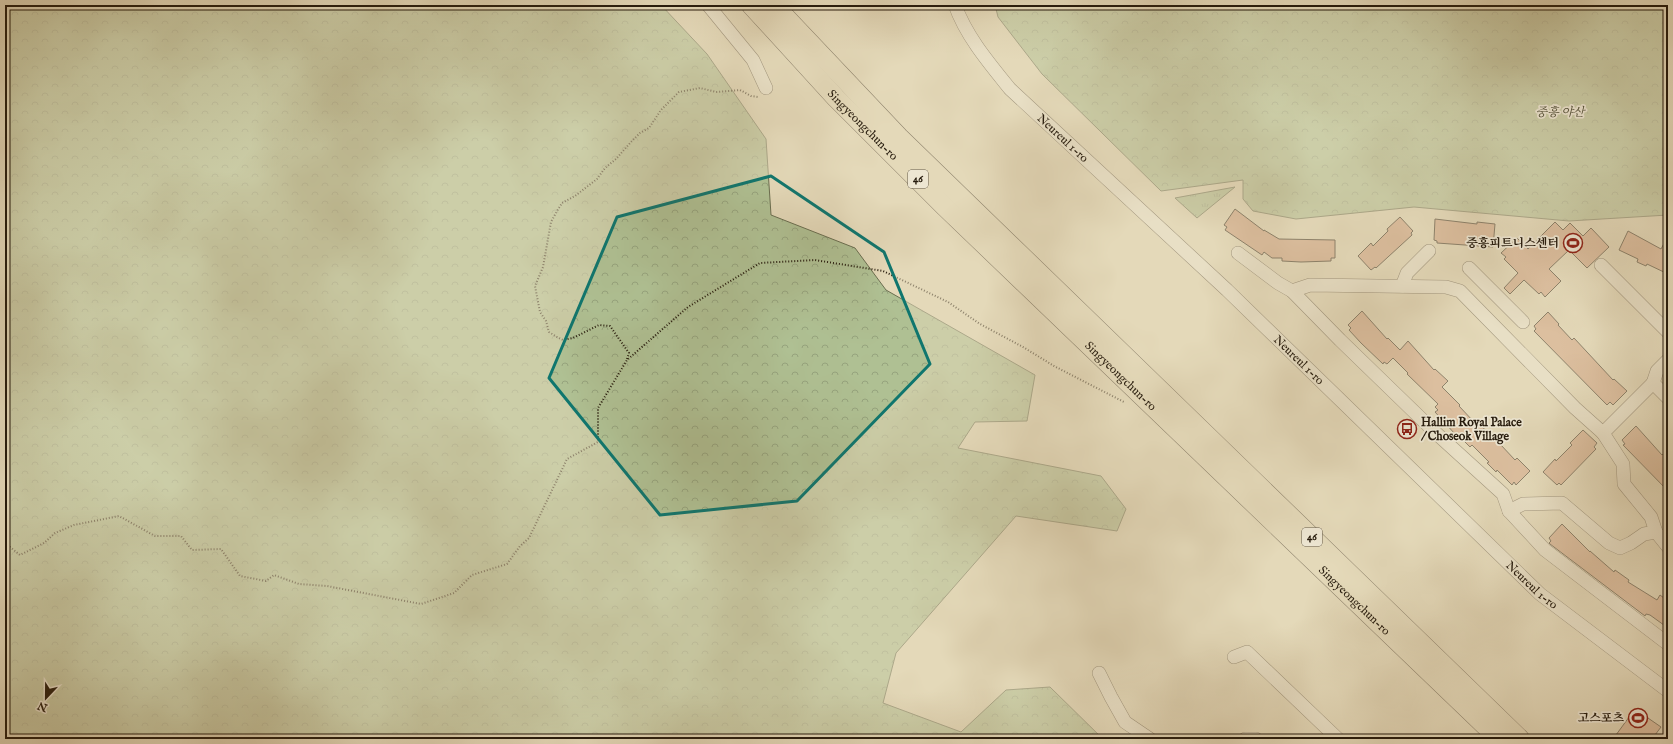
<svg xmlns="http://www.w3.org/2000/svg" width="1673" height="744" font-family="'IM FELL English','Noto Serif KR',serif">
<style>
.forest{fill:url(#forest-crowns);stroke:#6a6e50}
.park{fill:url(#park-tufts);stroke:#6a6e50}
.building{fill:#d39f7e;stroke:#261b0d}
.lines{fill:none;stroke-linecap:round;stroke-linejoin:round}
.minor-casing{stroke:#564a38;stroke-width:14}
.highway-casing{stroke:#261b0d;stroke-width:20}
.path{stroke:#261b0d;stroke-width:2;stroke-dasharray:1 2;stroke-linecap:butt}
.minor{stroke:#ede6d2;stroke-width:13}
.highway{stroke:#e4d9b9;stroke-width:19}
.marked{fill:none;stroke:#0f766e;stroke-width:3;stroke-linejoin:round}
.labels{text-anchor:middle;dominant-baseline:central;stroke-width:3.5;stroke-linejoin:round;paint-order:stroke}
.shield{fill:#ede6d2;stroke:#625848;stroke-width:1}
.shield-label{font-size:11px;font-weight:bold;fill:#261b0d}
.park-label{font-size:12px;font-style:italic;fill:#4f4d35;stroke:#ede6d2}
.street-label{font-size:12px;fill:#261b0d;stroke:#ede6d2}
.poi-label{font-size:12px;font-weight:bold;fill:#261b0d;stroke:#ede6d2;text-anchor:end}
</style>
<defs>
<pattern id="forest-crowns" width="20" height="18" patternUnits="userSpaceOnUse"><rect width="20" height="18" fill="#afc093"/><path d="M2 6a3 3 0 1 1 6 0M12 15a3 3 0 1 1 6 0" fill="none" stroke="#96a47e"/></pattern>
<pattern id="park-tufts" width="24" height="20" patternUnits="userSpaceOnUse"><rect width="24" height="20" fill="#afc093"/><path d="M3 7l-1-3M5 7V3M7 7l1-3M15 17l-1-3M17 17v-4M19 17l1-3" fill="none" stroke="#96a47e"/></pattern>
</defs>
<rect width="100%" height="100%" fill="#e4d9b9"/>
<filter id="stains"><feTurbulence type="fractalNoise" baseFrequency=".005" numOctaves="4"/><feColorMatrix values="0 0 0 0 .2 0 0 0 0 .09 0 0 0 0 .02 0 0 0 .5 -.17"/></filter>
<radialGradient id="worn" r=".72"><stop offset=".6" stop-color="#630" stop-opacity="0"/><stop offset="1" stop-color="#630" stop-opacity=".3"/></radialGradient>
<path class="forest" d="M5,5H661L707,54L766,139L771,215L855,248L886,290L1035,375L1027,421L975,422L958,448L1101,476L1126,509L1117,531L1016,516L896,653L883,703L961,732L1006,690L1050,687L1103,739H5Z
M995,5H1668V215L1569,221L1414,207L1296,219L1253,211L1243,199V180L1161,191L1042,74L998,17Z"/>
<path class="park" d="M1235,187L1197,218L1175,198Z"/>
<path class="building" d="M1235,209L1264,231V230L1279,239L1335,240V258H1331V261L1301,262L1282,261V258H1272L1264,252L1262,255L1225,230L1227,227L1224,225Z
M1400,217L1413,231L1411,233L1412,235L1376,268L1375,267L1371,270L1358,256L1371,243L1373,246L1388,231L1387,229Z
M1435,219L1477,224V222L1495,224L1493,247L1437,243V241L1434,240Z
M1555,222L1563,230L1570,223L1583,236L1591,228L1609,247L1587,268L1569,250L1549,269L1561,281L1545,297L1541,292L1539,294L1524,280L1510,294L1504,288L1518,273L1504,259L1506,257L1501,253L1517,238L1528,249Z
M1628,231L1661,249L1668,236V274L1647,264L1646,266L1637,262L1638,259L1619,250Z
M1362,311L1387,339L1388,338L1400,350L1408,341L1434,370L1435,369L1448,381L1442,387L1460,405L1459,406L1474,422L1476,420L1488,433L1490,431L1502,442L1500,444L1515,460L1517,458L1530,471L1516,485L1514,482L1512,485L1497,470L1496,472L1487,463L1489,462L1472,445L1470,447L1456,433L1455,434L1435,412L1438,410L1435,407L1438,404L1407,374L1408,373L1393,358L1387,364L1384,362L1383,364L1361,343L1349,330L1351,328L1348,325Z
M1548,312L1559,324L1558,325L1572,340L1574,338L1613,380L1614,379L1627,391L1613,405L1610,402L1607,405L1534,331L1536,329L1534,326Z
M1636,426L1662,455L1668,449V491L1623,445L1625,444L1622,440Z
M1583,430L1597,443L1594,447L1596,449L1561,485L1559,483L1557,485L1543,472L1555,459L1556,461L1572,445L1570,443Z
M1562,524L1590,552V551L1614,572L1615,570L1629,580L1628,582L1657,600L1660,595L1668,601V628L1650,615L1646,614L1645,616L1550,544L1549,543L1551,541L1549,538Z
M1635,709L1661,727L1652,739H1613Z"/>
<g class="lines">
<g class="minor-casing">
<g id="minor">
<path d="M708,5L753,60L766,88"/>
<path id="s1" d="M955,5C966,36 989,63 1010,89L1227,290L1540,594L1668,691"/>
<path d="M1238,253L1278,283L1292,291L1340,340L1437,434L1503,494L1509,511L1545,550L1668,644"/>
<path d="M1601,265L1668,332"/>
<path d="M1469,268L1523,322"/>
<path d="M1402,286L1407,273L1429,251"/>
<path d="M1292,291L1310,285L1446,287L1460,291L1575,408L1603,433"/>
<path d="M1653,383L1657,371L1668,360"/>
<path d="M1668,398L1653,383L1603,433L1623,464L1624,484L1651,517L1656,532L1668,547"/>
<path d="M1509,511L1523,504L1562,503L1609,543L1620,548L1631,543L1644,534L1656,532"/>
<path d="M1234,657L1247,652L1338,739"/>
<path d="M1099,673L1111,697L1125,722L1150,739"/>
<path d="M1245,739H1256"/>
</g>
</g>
<g class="highway-casing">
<g id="highway">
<path id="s2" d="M751,5L836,98L944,206L1499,739"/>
<path d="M774,5L899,137L1520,739"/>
</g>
</g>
<path class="path" d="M627,359L629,353L610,326L599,325L573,338L563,340L557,337L549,332L546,321L540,312L535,286L543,267L551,222L557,211L562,203L575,196L597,179L605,168L616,159L631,142L640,133L649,128L661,110L679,92L700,88L716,92L740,90L751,96L758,97
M5,543L20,555L44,543L55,533L74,525L119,516L155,536H181L192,550L221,549L240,576L266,581L274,575L299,584L327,586L421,604L454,593L472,575L507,564L520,546L529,538L567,459L598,442V408L627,360L688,307L760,263L815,260L883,271L948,302L980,324L1023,347L1054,366L1124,402"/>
<use href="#minor" class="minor"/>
<use href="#highway" class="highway"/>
</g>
<path d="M0 0H1673V744H0ZM771,176L884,252L930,364L797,501L660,515L549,378L617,217Z" fill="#e4d9b9" fill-opacity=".55" fill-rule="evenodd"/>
<path class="marked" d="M771,176L884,252L930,364L797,501L660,515L549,378L617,217Z"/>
<defs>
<g id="stadium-ring" transform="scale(1)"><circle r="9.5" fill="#ede6d2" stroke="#8f2418" stroke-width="1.5"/><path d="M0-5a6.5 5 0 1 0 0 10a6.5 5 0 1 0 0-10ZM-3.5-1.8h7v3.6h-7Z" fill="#8f2418"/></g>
<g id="bus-ring" transform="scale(1)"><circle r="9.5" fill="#ede6d2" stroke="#8f2418" stroke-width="1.5"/><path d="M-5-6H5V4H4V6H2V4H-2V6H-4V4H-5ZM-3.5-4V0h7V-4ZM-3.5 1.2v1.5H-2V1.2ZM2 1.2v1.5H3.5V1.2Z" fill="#8f2418"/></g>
</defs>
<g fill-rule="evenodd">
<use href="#stadium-ring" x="1573" y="243"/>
<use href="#bus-ring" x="1407" y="429"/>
<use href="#stadium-ring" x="1638" y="718"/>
</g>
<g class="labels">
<g class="shield">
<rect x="908" y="170" width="20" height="18" rx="3"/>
<rect x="1302" y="528" width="20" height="18" rx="3"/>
</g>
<g class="shield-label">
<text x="918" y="179">46</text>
<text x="1312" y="537">46</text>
</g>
<g class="park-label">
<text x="1560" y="112">중흥 야산</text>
</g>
<g class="street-label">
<text stroke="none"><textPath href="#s2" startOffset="164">Singyeongchun-ro</textPath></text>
<text stroke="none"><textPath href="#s1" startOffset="173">Neureul 1-ro</textPath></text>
<text stroke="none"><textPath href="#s1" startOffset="497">Neureul 1-ro</textPath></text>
<text stroke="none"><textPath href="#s2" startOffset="524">Singyeongchun-ro</textPath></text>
<text stroke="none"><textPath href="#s1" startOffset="821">Neureul 1-ro</textPath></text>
<text stroke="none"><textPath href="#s2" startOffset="848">Singyeongchun-ro</textPath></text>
</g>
<g class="poi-label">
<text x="1559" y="243">중흥피트니스센터</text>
<text x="1421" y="422" text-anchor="start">Hallim Royal Palace<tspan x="1421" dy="14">/ Choseok Village</tspan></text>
<text x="1624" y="718">고스포츠</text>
</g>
</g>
<rect width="1673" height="744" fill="none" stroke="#e4d9b9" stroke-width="20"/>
<rect x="6" y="6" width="1661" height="732" fill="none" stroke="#261b0d" stroke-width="2"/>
<rect x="10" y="10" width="1653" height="724" fill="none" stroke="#261b0d"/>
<g transform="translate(46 698) rotate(202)" stroke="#ede6d2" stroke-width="3" paint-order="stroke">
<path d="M0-3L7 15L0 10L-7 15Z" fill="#261b0d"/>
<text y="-6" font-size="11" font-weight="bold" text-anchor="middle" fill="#261b0d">N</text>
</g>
<rect width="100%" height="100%" filter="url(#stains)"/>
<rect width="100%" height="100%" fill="url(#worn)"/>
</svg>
